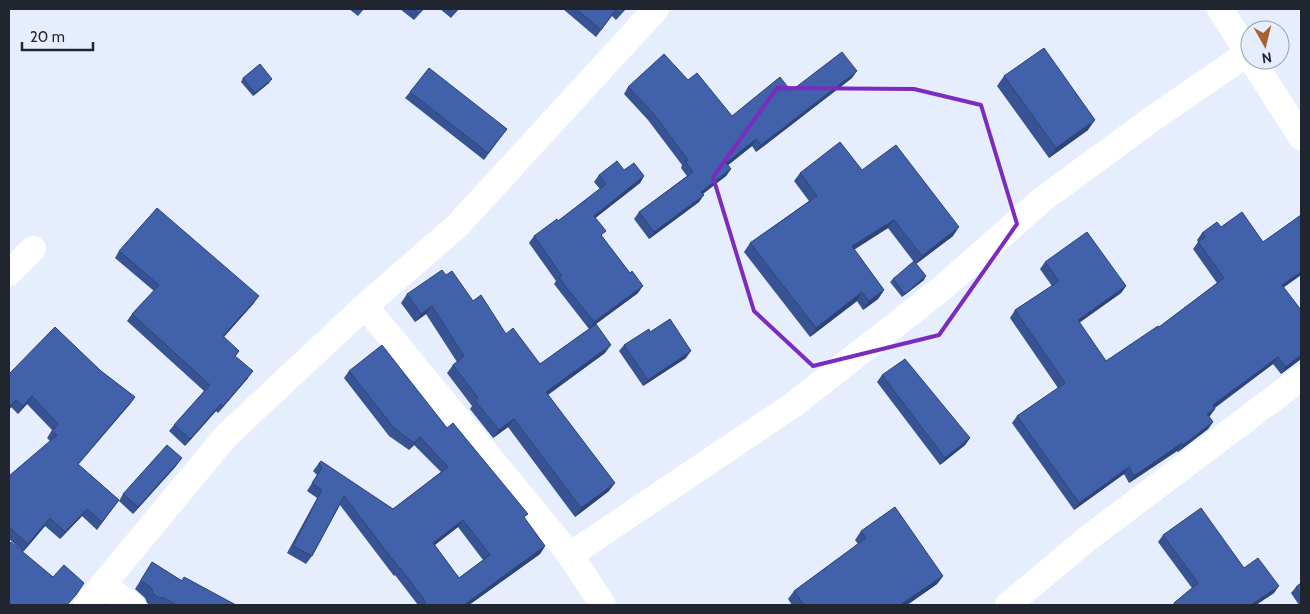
<svg xmlns="http://www.w3.org/2000/svg" width="1310" height="614" font-family="Cabin,sans-serif">
<style>
.lines{fill:none;stroke-linecap:round;stroke-linejoin:round}
.minor{stroke:#fff;stroke-width:26}
.wall{fill:#385393;fill-rule:evenodd}
.shaded-wall{fill:#2e4478}
.building{fill:#4161ab;stroke:#2e4478;fill-rule:evenodd}
.marked{fill:none;stroke:#7b2cbf;stroke-width:4;stroke-linejoin:round}
</style>
<rect width="100%" height="100%" fill="#e6eefe"/>
<g class="lines">
<path class="minor" d="M1220,9L1250,56
M1252,60L1301,137
M9,273L33,249
M365,306L570,555L603,605
M570,555L793,405L940,290L1043,199L1152,119L1248,53
M102,585L132,605
M86,605L226,436L365,306L457,226L656,9
M1008,605L1087,539L1301,378"/>
</g>
<path class="wall" d="M349,9H364L358,16Z
M400,9H424L414,20Z
M440,9H459L451,18Z
M563,9H626L616,20L612,16L596,37Z
M1004,76L1088,130L1049,158L997,86Z
M243,78L269,83L253,96L241,82Z
M852,78L756,152L752,146L728,165L731,169L726,176L703,194L699,202L649,239L634,219L639,212L687,176L681,168L682,165L648,120L624,94L628,87L688,80L732,116L791,91Z
M410,92L507,129L484,160L405,98Z
M624,170L644,176L640,183L595,218L602,236L638,293L596,324L605,353L548,395L609,491L575,517L508,427L493,438L470,409L472,406L447,373L453,365L457,362L426,314L415,322L401,303L407,294L446,275L506,334L540,364L589,329L554,284L556,281L529,243L534,236L558,221L600,189L594,182L599,175Z
M862,170L953,236L916,264L924,280L902,297L890,282L893,279L914,262L888,228L854,249L884,290L878,299L863,310L857,301L810,337L744,252L750,243L809,201L794,181L800,173Z
M1301,215V275L1284,287L1301,359L1281,374L1273,364L1215,408V409L1209,416L1213,422L1208,429L1178,452L1177,451L1129,483L1124,474L1074,510L1012,423L1017,416L1058,388L1010,318L1015,310L1052,286L1040,269L1045,262L1126,286L1121,293L1079,323L1106,361L1159,327L1217,283L1193,249L1198,242L1197,240L1202,233L1221,227L1263,242Z
M119,251L254,303L224,337L239,351L235,357L248,378L218,413L216,411L185,446L169,431L174,425L204,391L127,321L132,314L154,291L115,258Z
M650,332L686,358L643,386L619,351L624,345Z
M101,371L135,397L130,404L78,465L119,500L97,530L82,516L60,539L45,526L23,552L9,539V476L50,441L47,438L52,430L27,404L18,414L11,407L9,410V374Z
M349,371L447,428L525,519L545,546L540,554L469,605H418L395,575L394,576L340,505L312,556L306,564L287,553L317,498L307,491L317,475L313,471L319,463L393,509L441,472L414,445L409,450L389,436L344,378ZM458,527L483,560L459,578L435,545Z
M882,375L970,438L965,445L940,465L877,382Z
M177,465L133,514L119,501L123,494Z
M861,531L943,576L937,584L907,605H792L788,599L794,591L858,544L855,540Z
M1163,535L1244,568L1274,593L1256,605H1172L1174,603L1192,588L1158,542Z
M152,562L181,580L236,605H150L147,603L145,598L135,589Z
M1301,583V605H1299L1291,593L1296,587Z"/>
<path class="shaded-wall" d="M857,71L852,78L756,152L761,145Z
M272,79L269,83L253,96L255,93Z
M1095,120L1088,130L1049,158L1056,148Z
M756,139L752,146L722,170L726,163Z
M731,169L726,176L697,198L701,192Z
M644,176L640,183L589,223L594,216Z
M704,195L699,202L649,239L654,232Z
M894,220L888,228L846,255L852,246Z
M959,227L953,236L916,264L922,256Z
M1301,272V275L1277,292L1282,285Z
M926,276L924,280L902,297L905,294Z
M643,286L638,293L589,329L594,322Z
M1126,286L1121,293L1073,327L1078,320Z
M884,290L878,299L863,310L869,301Z
M862,292L857,301L810,337L816,328Z
M259,296L254,303L218,343L223,336Z
M432,306L426,314L415,322L421,314Z
M611,345L605,353L540,400L546,392Z
M691,351L686,358L643,386L648,380Z
M1301,355V359L1281,374L1286,367Z
M1278,357L1273,364L1208,412L1213,405Z
M253,371L248,378L218,413L223,406Z
M32,396L27,404L18,414L23,406Z
M135,397L130,404L72,471L78,464Z
M16,400L11,407L9,410V407Z
M221,404L216,411L185,446L190,439Z
M1215,409L1210,416L1202,421L1207,414Z
M514,419L508,427L493,438L499,430Z
M1213,422L1208,429L1178,452L1183,445Z
M420,437L414,445L409,450L414,443Z
M970,438L965,445L940,465L945,458Z
M1182,443L1177,451L1129,483L1134,476Z
M182,458L177,465L133,514L138,507Z
M1129,467L1124,474L1074,510L1079,503Z
M615,483L609,491L575,517L581,508Z
M87,509L82,516L60,539L65,532Z
M50,518L45,526L23,552L28,544Z
M463,520L458,527L428,550L433,543Z
M545,546L540,554L469,605H464Z
M943,576L937,584L907,605H900Z
M1279,586L1274,593L1256,605H1251Z"/>
<path class="building" d="M413,9H423L419,13Z
M576,9H624L620,13L616,9L601,30Z
M1044,48L1095,120L1056,148L1004,76Z
M842,52L857,71L761,145L756,139L726,163L731,169L701,192L704,195L654,232L639,212L693,172L685,161L688,160L653,113L628,87L664,54L688,80L697,73L732,116L780,77L791,91Z
M260,64L272,79L255,93L243,78Z
M429,68L507,129L488,153L410,92Z
M840,142L862,170L896,145L959,227L922,256L894,220L852,246L884,290L869,301L862,292L816,328L750,243L817,196L800,173Z
M617,161L624,170L634,163L644,176L594,216L606,231L601,235L630,273L632,271L643,286L594,322L559,278L562,276L534,236L557,219L558,221L606,184L599,175Z
M157,208L259,296L223,336L239,351L235,356L253,371L223,406L221,404L190,439L174,425L210,385L132,314L159,285L119,251Z
M1242,212L1263,242L1301,215V272L1282,285L1301,310V355L1286,367L1278,357L1213,405L1215,409L1207,414L1213,422L1183,445L1182,443L1134,476L1129,467L1079,503L1017,416L1065,383L1015,310L1059,281L1045,262L1087,232L1126,286L1078,320L1106,361L1158,326L1159,327L1224,278L1198,242L1205,237L1202,233L1217,222L1221,227Z
M914,261L926,276L905,294L893,279Z
M442,270L446,275L452,271L473,301L481,295L506,334L513,328L540,364L596,324L611,345L546,392L615,483L581,508L514,419L499,430L475,401L478,398L453,365L464,356L432,306L421,314L407,294Z
M670,319L691,351L648,380L624,345L649,329L650,332Z
M55,327L101,371L135,397L78,464L119,500L102,522L87,509L65,532L50,518L28,544L9,527V476L57,435L52,431L58,424L32,396L23,406L16,400L9,407V374Z
M382,345L447,428L453,423L528,514L524,517L545,546L464,605H424L423,604L426,602L400,568H399L344,496L312,556L293,546L322,490L312,483L322,468L319,463L321,461L393,509L448,467L420,437L414,443L394,428L349,371ZM463,520L490,555L459,578L433,543Z
M905,359L970,438L945,458L882,375Z
M167,445L182,458L138,507L123,494Z
M895,507L943,576L900,605H804L794,591L866,538L861,531Z
M1201,508L1244,568L1258,558L1279,586L1251,605H1174L1175,604L1174,603L1198,583L1163,535Z
M11,542L53,577L64,565L84,583L76,595L67,605H9V545Z
M152,562L182,581L184,577L236,605H177L162,597L161,599L153,594L152,589L141,580Z
M1301,583V595L1296,587Z"/>
<path class="marked" d="M777,88L914,89L981,105L1017,224L939,335L813,366L754,311L713,177Z"/>
<rect width="1310" height="614" fill="none" stroke="#21252f" stroke-width="20"/>
<g transform="translate(1265 45) rotate(172)"><circle r="24" fill="#e6eefe" stroke="#979eab"/>
<path d="M0-4L9 19L0 12L-9 19Z" fill="#a66231"/>
<text y="-8" font-size="14" font-weight="bold" text-anchor="middle" fill="#21252f">N</text>
</g>
<path d="M22 42v8h71v-8" fill="none" stroke="#21252f" stroke-width="2.5"/>
<text x="30" y="42" font-size="15" fill="#21252f" stroke="#e6eefe" stroke-width="4" paint-order="stroke">20 m</text>
</svg>
